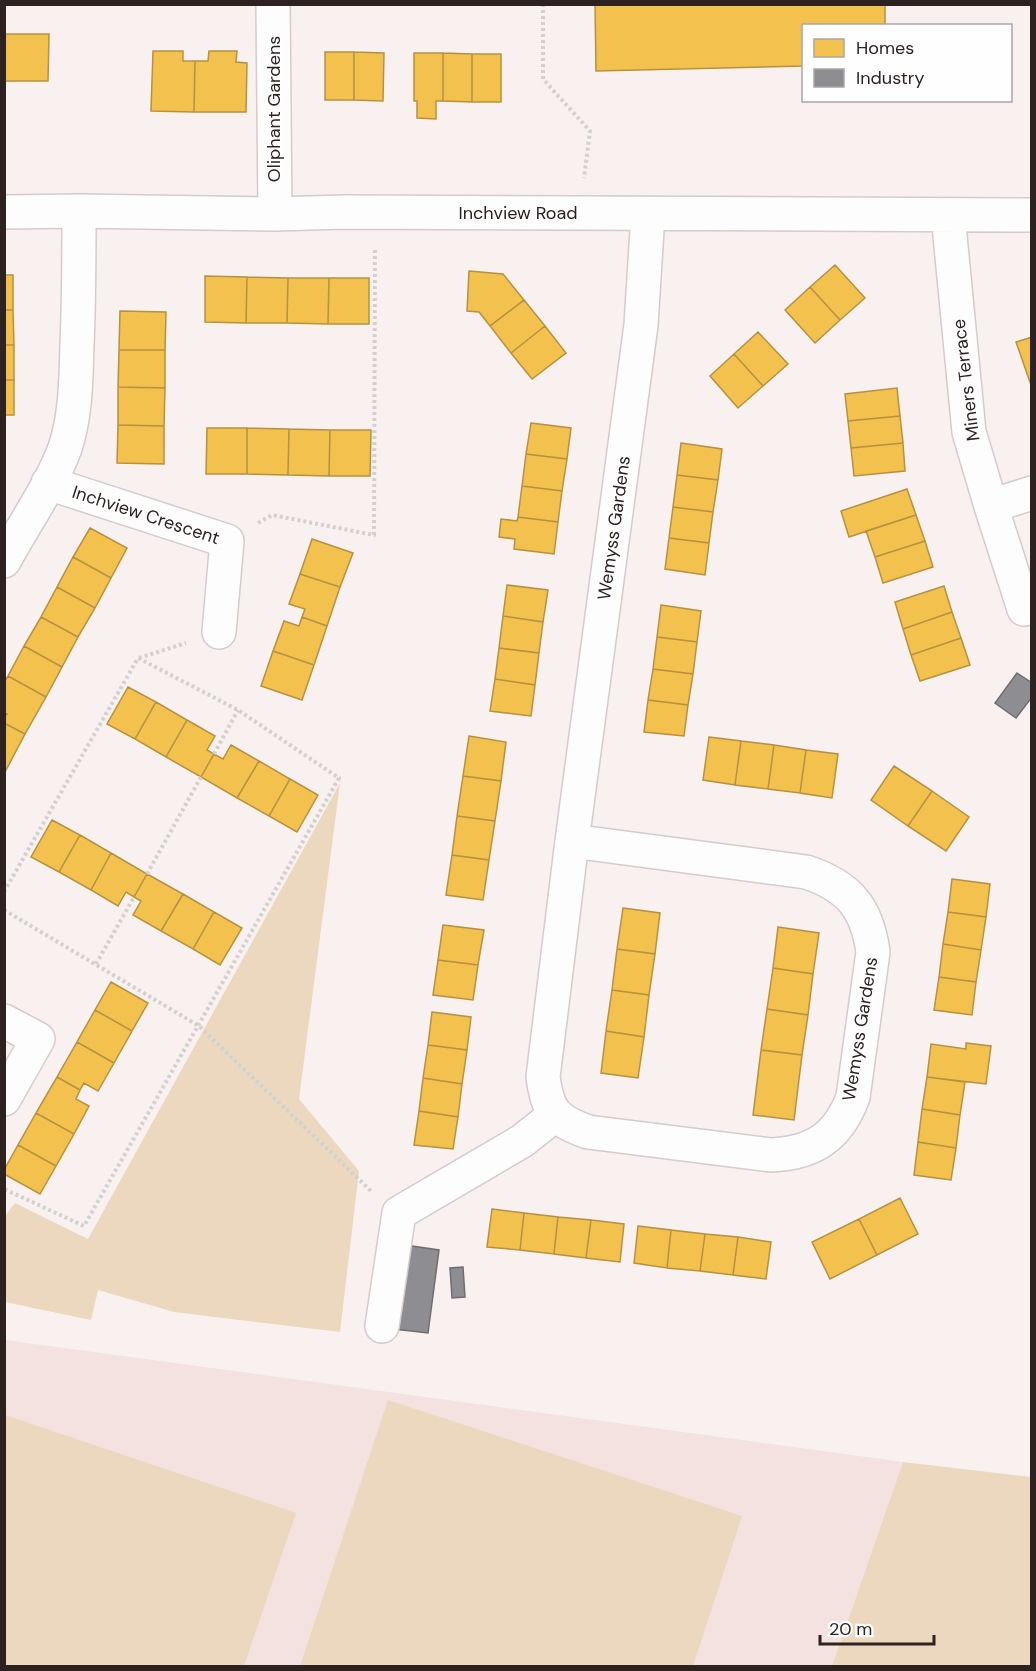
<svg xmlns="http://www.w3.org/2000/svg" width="1036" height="1671" font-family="'DM Sans',sans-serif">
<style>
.built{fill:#f3e2df}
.green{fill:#ebd8be}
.homes{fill:#f2c14e;stroke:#b79140;stroke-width:1.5}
.industry{fill:#8d8d92;stroke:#706d70;stroke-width:1.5}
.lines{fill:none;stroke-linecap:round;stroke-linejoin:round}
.minor-casing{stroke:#d5cbca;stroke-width:36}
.path{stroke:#d2d0d0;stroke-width:4;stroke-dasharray:3 3;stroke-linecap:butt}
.minor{stroke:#fefdfd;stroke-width:33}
.labels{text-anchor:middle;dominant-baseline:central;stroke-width:6;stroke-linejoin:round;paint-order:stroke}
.street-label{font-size:18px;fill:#2e2221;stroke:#fefefe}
</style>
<rect width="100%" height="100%" fill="#f8f1f0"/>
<path class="built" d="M5,1340L903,1462L832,1666H5Z"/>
<path class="green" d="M340,783L299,1099L359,1171L340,1332L174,1312L98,1290L91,1320L5,1302V1216L15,1203L88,1239Z
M388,1400L742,1516L693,1666H300Z
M5,1415L296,1513L244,1666H5Z
M903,1462L1031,1477V1666H832Z"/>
<path class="homes" d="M595,4H885V26H804V66L596,71Z
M4,34H49L48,81H4Z
M153,51H183V61H195L194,112L151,111Z
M209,51H237L236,62L247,63L246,112H194L195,61H208Z
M325,52H354V100H325Z
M354,52L384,53L383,101L354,100Z
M414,53H443V101H436V119L417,118V101H414Z
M443,53L472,54V102L443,101Z
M472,54H501V102H472Z
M835,265L865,298L840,320L810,287Z
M469,271L503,274L524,300L490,326L479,312L467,311Z
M4,275H13V310H4Z
M205,276L247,277L246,323L205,322Z
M247,277L288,278L287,323H246Z
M288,278H329L328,324L287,323Z
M329,278H369V324H328Z
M810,287L840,320L815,343L785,310Z
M524,300L545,326L511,353L490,326Z
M4,310H13L14,345H4Z
M120,311L166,312L165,350H119Z
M545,326L566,353L532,379L511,353Z
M758,332L788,364L763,386L734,354Z
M1032,337V388L1016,342Z
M4,345H14V380H4Z
M119,350H165V388L118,387Z
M734,354L763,386L738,408L710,376Z
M4,380H14V415H4Z
M118,387L165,388L164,426L118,425Z
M897,388L900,416L848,421L845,394Z
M900,416L903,443L851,448L848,421Z
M531,423L571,428L567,459L526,454Z
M118,425L164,426V464L117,463Z
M207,428H247V474H206Z
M247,428L289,429L288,475L247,474Z
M289,429L330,430L329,476L288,475Z
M330,430H371L370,476H329Z
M681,443L722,449L718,480L677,475Z
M903,443L905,471L854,476L851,448Z
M526,454L567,459L562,491L522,486Z
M677,475L718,480L713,512L673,507Z
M522,486L562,491L558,522L518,517Z
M907,489L916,515L849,537L841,511Z
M673,507L713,512L709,543L669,538Z
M916,515L925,541L875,557L866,531Z
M518,517L558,522L554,554L514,549L515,539L499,537L501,519L517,521Z
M90,528L127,548L111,578L73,557Z
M669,538L709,543L705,575L665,569Z
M312,539L353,553L340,587L300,574Z
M925,541L933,567L883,583L875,557Z
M73,557L111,578L95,608L57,587Z
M300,574L340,587L327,626L302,617L305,609L289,604Z
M507,585L548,590L543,622L503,616Z
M944,586L952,612L903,629L895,602Z
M57,587L95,608L78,637L41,617Z
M661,605L701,611L697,642L657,637Z
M952,612L961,638L911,655L903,629Z
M503,616L543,622L539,653L499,648Z
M41,617L78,637L62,667L24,646Z
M302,617L327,626L314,665L273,651L284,621L299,626Z
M657,637L697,642L693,674L653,669Z
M961,638L970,665L920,681L911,655Z
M24,646L62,667L46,697L8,676Z
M499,648L539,653L535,685L495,679Z
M273,651L314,665L302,700L261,686Z
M653,669L693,674L688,705L648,700Z
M8,676L46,697L25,734L4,723V718L7,714L4,713V683Z
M495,679L535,685L531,716L490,711Z
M128,687L156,702L135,739L107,724Z
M648,700L688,705L684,736L644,732Z
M156,702L187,720L166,757L135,739Z
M187,720L215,736L207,750L214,754L201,777L166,757Z
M4,723L25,734L5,772L4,771Z
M469,736L506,742L501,781L463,776Z
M709,737L741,741L735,785L703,780Z
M741,741L774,745L768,789L735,785Z
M231,745L259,761L237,798L201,777L214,754L223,759Z
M774,745L806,750L800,793L768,789Z
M806,750L838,754L832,798L800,793Z
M259,761L290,779L269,816L237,798Z
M894,766L932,791L908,826L871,800Z
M463,776L501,781L495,821L457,816Z
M290,779L318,795L297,832L269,816Z
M932,791L969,817L946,851L908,826Z
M457,816L495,821L489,860L452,855Z
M52,820L80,835L59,872L31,857Z
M80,835L111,853L91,890L59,872Z
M111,853L147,874L134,897L126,892L118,906L91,890Z
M452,855L489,860L483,900L446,895Z
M147,874L183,894L161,931L133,915L141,901L134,897Z
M952,879L990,884L986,917L948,912Z
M183,894L214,912L193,949L161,931Z
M623,908L660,913L655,954L617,949Z
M214,912L242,928L220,965L193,949Z
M948,912L986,917L981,950L943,944Z
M443,925L484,930L478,965L438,960Z
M778,927L819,933L813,974L773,968Z
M943,944L981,950L976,982L939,977Z
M617,949L655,954L649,995L612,990Z
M438,960L478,965L473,1000L433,995Z
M773,968L813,974L808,1015L767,1009Z
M939,977L976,982L972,1015L934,1010Z
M111,982L148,1003L132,1031L95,1010Z
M612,990L649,995L644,1037L606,1031Z
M767,1009L808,1015L802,1055L761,1050Z
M95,1010L132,1031L114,1063L77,1042Z
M432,1012L471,1017L467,1050L428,1045Z
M606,1031L644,1037L638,1078L601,1073Z
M77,1042L114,1063L98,1091L84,1083L80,1090L57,1077Z
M966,1043L991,1046L986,1084L927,1077L931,1044L966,1049Z
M428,1045L467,1050L462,1084L423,1078Z
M761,1050L802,1055L794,1120L753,1115Z
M57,1077L80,1090L76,1099L89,1106L74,1134L36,1113Z
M927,1077L965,1082L960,1115L922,1109Z
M423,1078L462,1084L458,1117L419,1111Z
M922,1109L960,1115L956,1148L918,1142Z
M419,1111L458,1117L453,1149L414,1145Z
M36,1113L74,1134L56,1166L18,1145Z
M918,1142L956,1148L951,1180L914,1175Z
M18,1145L56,1166L40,1194L4,1174V1170Z
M900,1198L918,1234L877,1255L859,1219Z
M492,1209L524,1213L520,1250L487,1247Z
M524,1213L558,1217L554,1254L520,1250Z
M558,1217L591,1220L586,1258L554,1254Z
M859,1219L877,1255L830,1279L812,1242Z
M591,1220L624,1224L620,1262L586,1258Z
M638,1226L671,1230L667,1268L634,1263Z
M671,1230L705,1234L700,1271L667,1268Z
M705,1234L738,1237L733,1275L700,1271Z
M738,1237L771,1242L766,1279L733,1275Z"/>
<path class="industry" d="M1017,673L1032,683V697L1016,718L995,703Z
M405,1245L439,1250L428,1333L394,1329Z
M463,1267L465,1297L452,1298L450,1268Z"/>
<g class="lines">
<g class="minor-casing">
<path id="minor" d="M273,4L275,214
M4,212L79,211L275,214L344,212L1032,215
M948,215L969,432L991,506L1024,609
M48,483L227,541L219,632
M991,506L1032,493
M4,561C24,524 51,486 65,448C76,415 76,378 77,344C79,300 79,255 79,211
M572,841L806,872C849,886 867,908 873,952L853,1097C838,1137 814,1153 771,1155L588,1132C555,1120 548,1112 543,1077L572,841L641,325L648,214
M4,1021L38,1039L4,1099
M382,1326L399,1213L522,1141L555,1115"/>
</g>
<path class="path" d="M543,4V79L590,131L584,178
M258,523L272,515L374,535L375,249
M139,658L186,643
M214,754L238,710
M147,874L201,777
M4,892L138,658L238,710L339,778L84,1226L4,1189
M4,910L199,1026L371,1191
M96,964L134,897"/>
<use href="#minor" class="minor"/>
</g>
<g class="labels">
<g class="street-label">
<text transform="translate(274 109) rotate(-90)">Oliphant Gardens</text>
<text x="518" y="213">Inchview Road</text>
<text transform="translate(966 380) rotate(-97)">Miners Terrace</text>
<text transform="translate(146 515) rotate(18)">Inchview Crescent</text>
<text transform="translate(614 528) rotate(-82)">Wemyss Gardens</text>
<text transform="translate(860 1029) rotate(-81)">Wemyss Gardens</text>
</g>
</g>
<rect width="1036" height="1671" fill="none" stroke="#2e2221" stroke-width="12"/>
<rect x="802" y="24" width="210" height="78" fill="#fefefe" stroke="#aba6a6" stroke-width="1.5"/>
<rect x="814" y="39" width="30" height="18" fill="#f2c14e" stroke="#aba6a6" stroke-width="1.5"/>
<text x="856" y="54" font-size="18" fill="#2e2221">Homes</text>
<rect x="814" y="69" width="30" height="18" fill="#8d8d92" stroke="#aba6a6" stroke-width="1.5"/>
<text x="856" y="84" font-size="18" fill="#2e2221">Industry</text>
<path d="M820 1635v9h114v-9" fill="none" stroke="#2e2221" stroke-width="3"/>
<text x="829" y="1635" font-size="18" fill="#2e2221" stroke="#fefefe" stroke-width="4.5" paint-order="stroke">20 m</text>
</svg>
